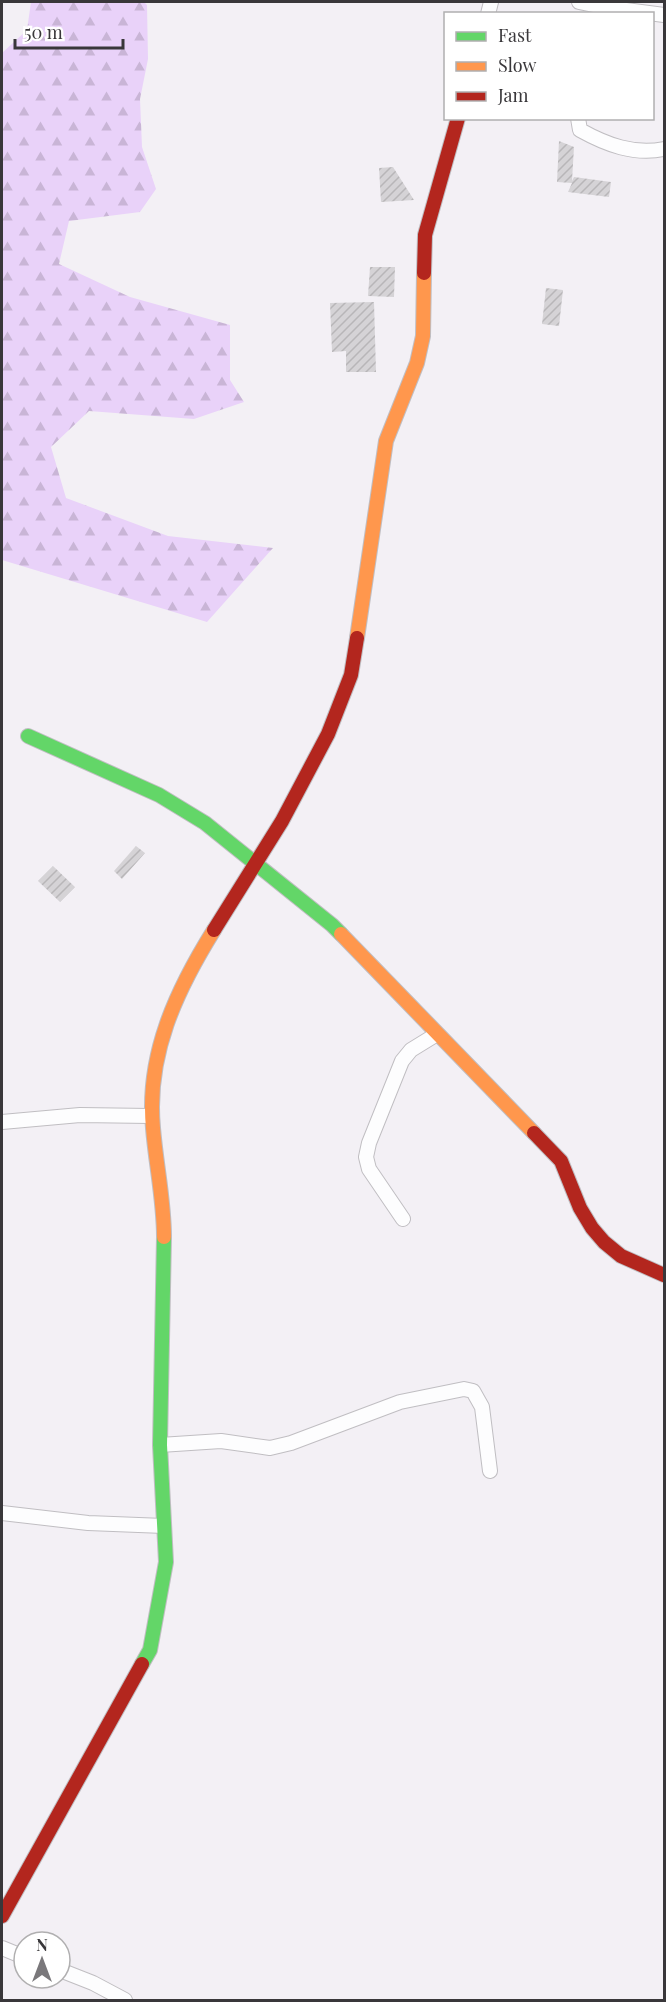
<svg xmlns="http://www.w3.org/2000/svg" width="666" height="2002" font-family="'Playfair Display',serif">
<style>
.forest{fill:url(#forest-firs)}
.building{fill:url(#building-hatch)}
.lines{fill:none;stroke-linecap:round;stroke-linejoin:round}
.street-casing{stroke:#c0bec2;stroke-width:16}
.fast-casing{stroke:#c0bec2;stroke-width:16}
.slow-casing{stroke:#c0bec2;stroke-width:16}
.jam-casing{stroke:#c0bec2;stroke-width:16}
.street{stroke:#fdfdfe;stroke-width:14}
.fast{stroke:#63d668;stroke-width:14}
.slow{stroke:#ff974d;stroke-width:14}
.jam{stroke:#b3261e;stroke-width:14}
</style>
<defs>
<pattern id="forest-firs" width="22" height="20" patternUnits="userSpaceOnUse" patternTransform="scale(1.5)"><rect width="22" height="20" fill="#e9d2f9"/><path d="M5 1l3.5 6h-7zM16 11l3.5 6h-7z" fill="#c9b5d6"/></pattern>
<pattern id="building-hatch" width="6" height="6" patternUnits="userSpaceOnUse" patternTransform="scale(1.5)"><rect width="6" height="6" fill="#d5d3d6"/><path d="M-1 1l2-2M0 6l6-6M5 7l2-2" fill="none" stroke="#b8b6b8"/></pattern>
</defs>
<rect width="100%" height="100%" fill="#f3f0f5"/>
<path class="forest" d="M31,2H144L147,5L148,59L140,99L142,147L156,189L140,212L69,221L59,264L130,297L230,325V380L244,402L194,419L89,411L51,447L66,498L168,536L273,548L207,622L2,560V53L27,30Z"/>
<path class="building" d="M559,141L574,147L572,181L574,177L611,182L609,197L568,192L572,183L557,182Z
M393,167L414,200L381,202L379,168Z
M370,267H395L394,297L368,296Z
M546,288L563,290L559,326L542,324Z
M374,302L376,372H346V351L332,352L330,303Z
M136,846L145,853L122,879L114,871Z
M53,866L75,887L60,902L38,881Z"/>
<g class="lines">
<g class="street-casing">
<path id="street" d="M579,2L603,7L664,15
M488,14L491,2
M578,118L580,130C607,145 634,155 664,149
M2,1122L80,1115L150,1116
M403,1219L369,1169L366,1157L369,1143L402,1061L411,1050L437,1034
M160,1445L221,1441L270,1448L291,1443L400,1402L464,1389L473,1391L482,1407L490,1471
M2,1513L88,1523L164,1526
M2,1948L24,1957
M60,1970L93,1983L125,2000"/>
</g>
<g class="fast-casing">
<path id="fast" d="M28,736L159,795L205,823L332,925L341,934
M142,1664L150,1650L166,1562L160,1445L164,1237"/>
</g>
<g class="slow-casing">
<path id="slow" d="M357,638L386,441L417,363L423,336L424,273
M341,934L534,1133
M164,1237C164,1200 156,1165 153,1128C146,1055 176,991 214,930"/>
</g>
<g class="jam-casing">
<path id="jam" d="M424,273L425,235L458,118
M214,930L282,821L328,734L351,675L357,638
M534,1133L561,1161L580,1208L592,1228L604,1242L621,1256L664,1275
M2,1916L142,1664"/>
</g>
<use href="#street" class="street"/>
<use href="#fast" class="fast"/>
<use href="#slow" class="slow"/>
<use href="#jam" class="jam"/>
</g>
<rect width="666" height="2002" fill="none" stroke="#39373a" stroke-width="6"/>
<rect x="444" y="12" width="210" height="108" fill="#ffffff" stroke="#b0afb0" stroke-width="1.5"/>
<rect x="456" y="32" width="30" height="9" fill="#63d668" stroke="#b0afb0" stroke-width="1.5"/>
<text x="498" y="42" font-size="18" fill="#39373a">Fast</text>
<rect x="456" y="62" width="30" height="9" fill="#ff974d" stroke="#b0afb0" stroke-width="1.5"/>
<text x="498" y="72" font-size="18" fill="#39373a">Slow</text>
<rect x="456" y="92" width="30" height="9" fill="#b3261e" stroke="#b0afb0" stroke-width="1.5"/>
<text x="498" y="102" font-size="18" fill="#39373a">Jam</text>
<g transform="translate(42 1960)"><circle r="28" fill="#ffffff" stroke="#b0afb0" stroke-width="1.5"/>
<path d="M0-4.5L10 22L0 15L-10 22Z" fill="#7a787b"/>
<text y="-9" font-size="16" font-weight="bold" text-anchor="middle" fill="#39373a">N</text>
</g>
<path d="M15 39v9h108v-9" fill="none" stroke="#39373a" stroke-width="3"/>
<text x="24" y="39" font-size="18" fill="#39373a" stroke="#ffffff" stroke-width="4.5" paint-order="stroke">50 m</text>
</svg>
